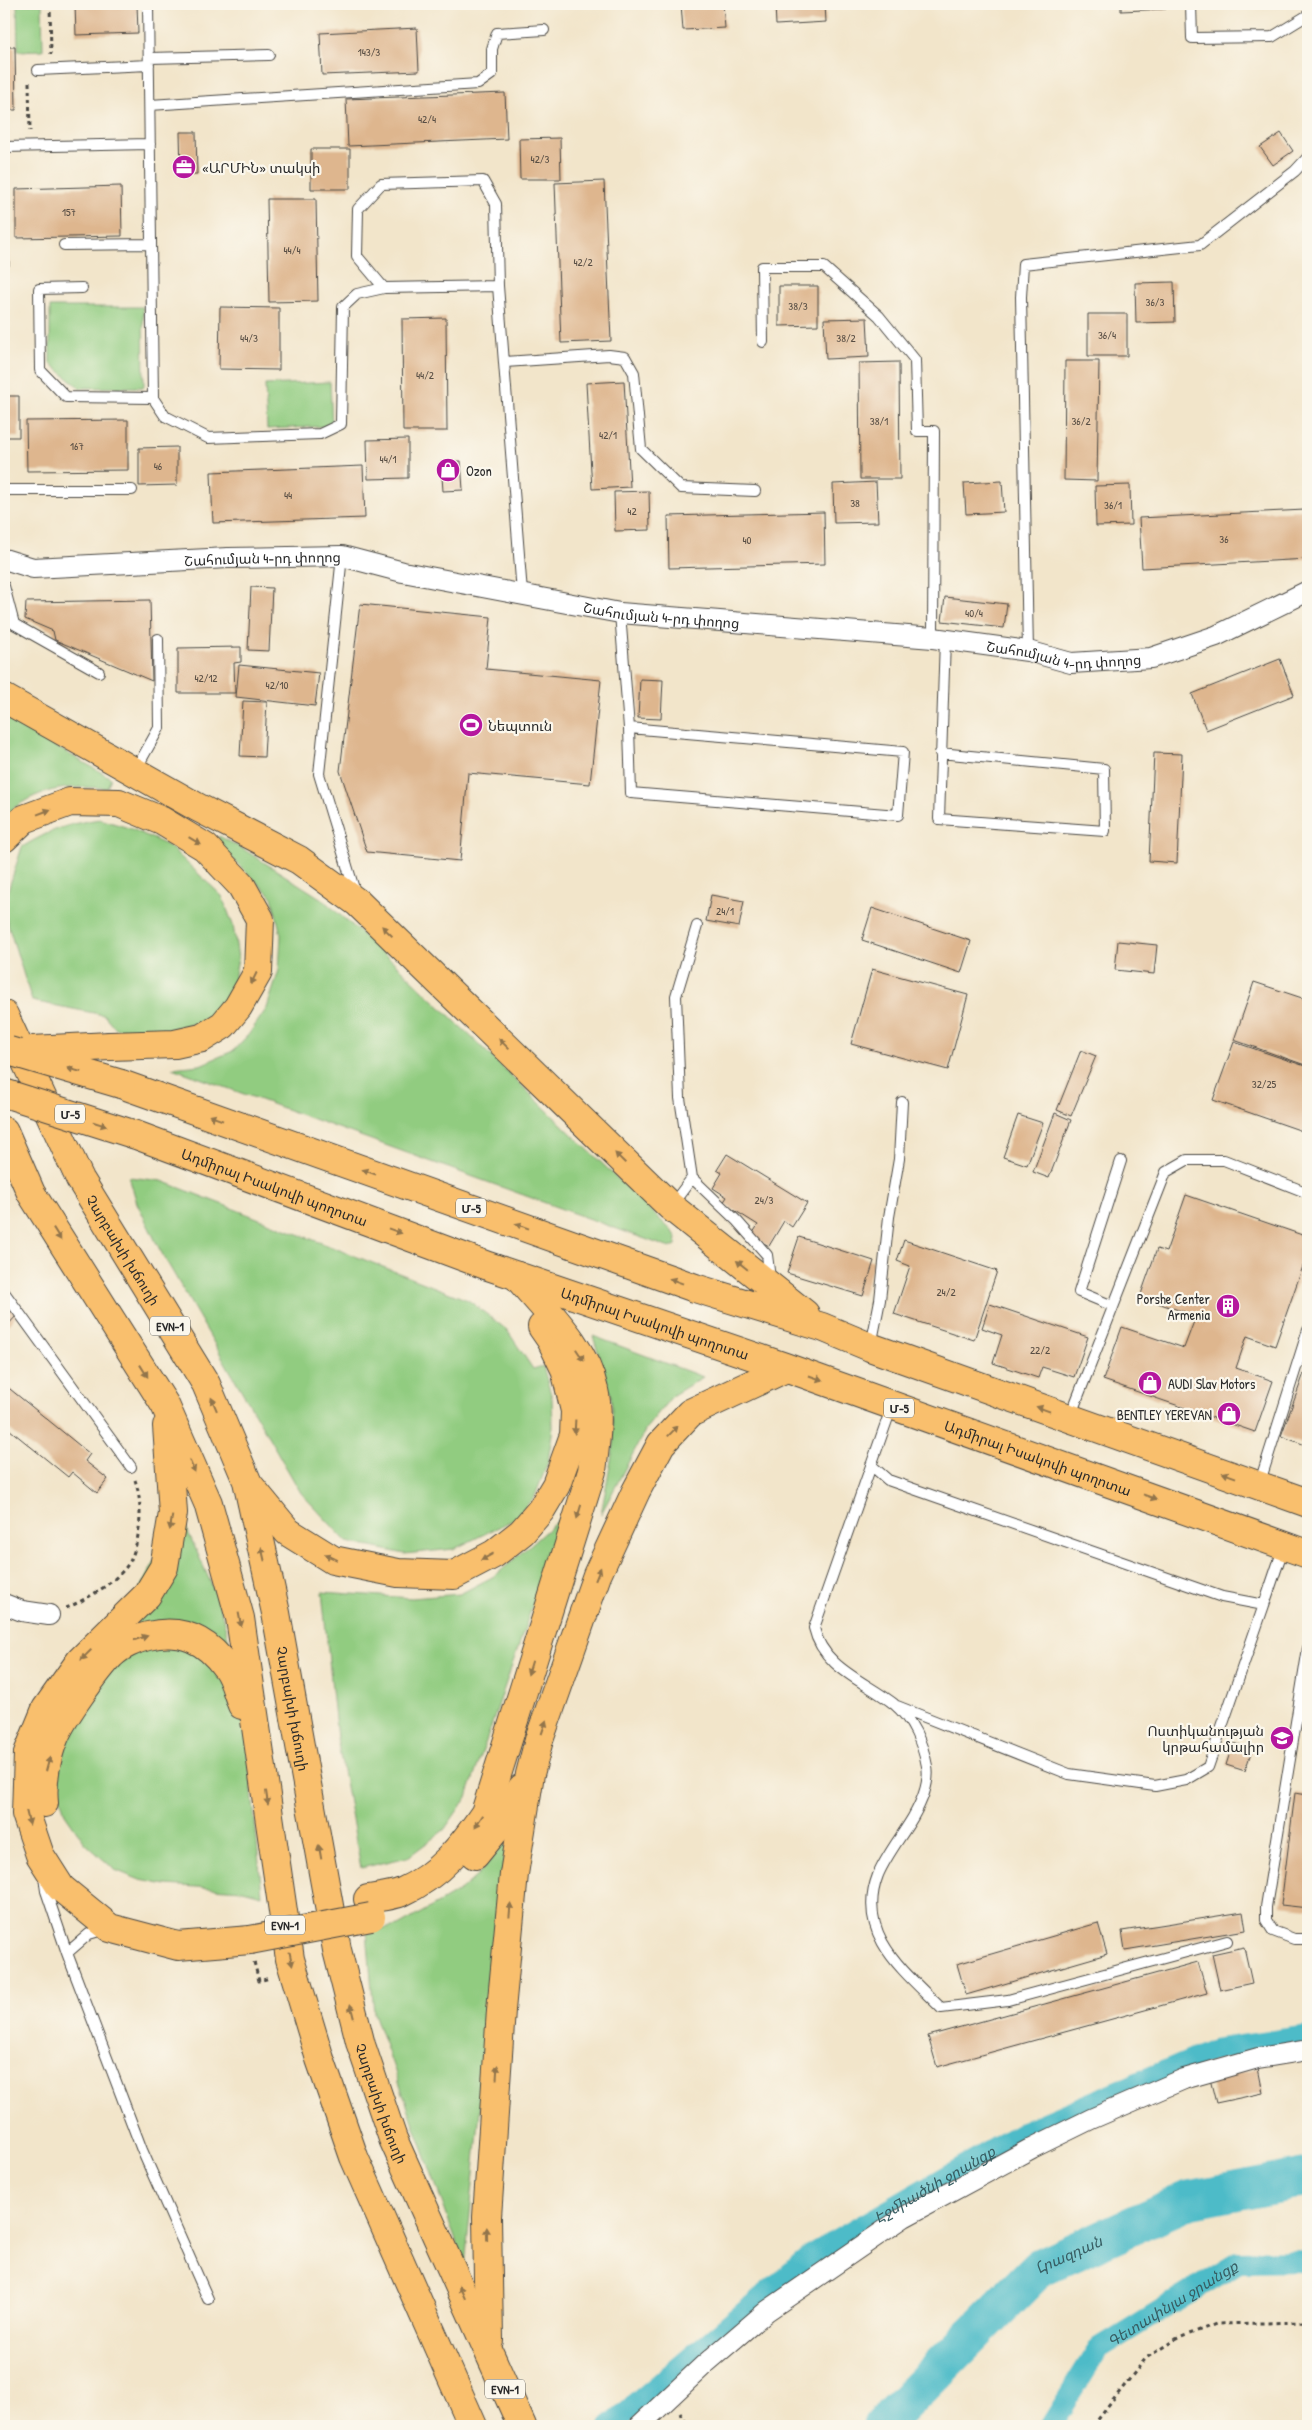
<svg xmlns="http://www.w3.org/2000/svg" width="1312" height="2430" font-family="'Patrick Hand','Noto Sans Armenian',sans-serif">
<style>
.green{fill:#91cc80;stroke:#5e7c56}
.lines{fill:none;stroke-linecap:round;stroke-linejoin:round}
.canal{stroke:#4ebbc8;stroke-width:22}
.river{stroke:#4ebbc8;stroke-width:39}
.building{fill:#deb68e}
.service-casing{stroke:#494743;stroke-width:12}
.minor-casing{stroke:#494743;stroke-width:22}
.trunk-casing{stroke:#494743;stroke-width:30}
.path{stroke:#494743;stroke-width:3;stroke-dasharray:4 4;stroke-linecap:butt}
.service{stroke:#fff;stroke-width:10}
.minor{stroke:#fff;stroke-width:20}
.trunk{stroke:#f9bf6d;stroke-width:28}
.trunk-bridge-casing{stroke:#494743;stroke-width:30;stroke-linecap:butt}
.trunk-bridge{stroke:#f9bf6d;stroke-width:28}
.oneway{fill:#92754c}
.labels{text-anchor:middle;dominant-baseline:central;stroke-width:4.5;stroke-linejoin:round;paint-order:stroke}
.number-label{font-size:11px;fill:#584e44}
.shield{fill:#fbf7ec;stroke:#696865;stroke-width:1}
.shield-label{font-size:12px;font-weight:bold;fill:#2b2b2b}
.poi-label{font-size:14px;fill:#2b2b2b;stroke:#fbf7ec;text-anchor:start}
.street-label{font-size:14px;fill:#2b2b2b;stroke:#fbf7ec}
.water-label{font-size:15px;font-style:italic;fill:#375d62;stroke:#fbf7ec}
</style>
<rect width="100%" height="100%" fill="#fbf7ec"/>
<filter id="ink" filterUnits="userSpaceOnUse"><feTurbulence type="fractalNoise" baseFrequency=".02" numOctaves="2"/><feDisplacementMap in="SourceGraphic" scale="10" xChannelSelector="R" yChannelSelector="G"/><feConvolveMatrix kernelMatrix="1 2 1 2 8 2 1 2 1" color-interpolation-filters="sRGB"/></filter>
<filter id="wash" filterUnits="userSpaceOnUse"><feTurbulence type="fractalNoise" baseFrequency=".0096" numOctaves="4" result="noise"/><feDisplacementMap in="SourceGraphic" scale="20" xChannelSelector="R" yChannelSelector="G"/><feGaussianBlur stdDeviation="1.12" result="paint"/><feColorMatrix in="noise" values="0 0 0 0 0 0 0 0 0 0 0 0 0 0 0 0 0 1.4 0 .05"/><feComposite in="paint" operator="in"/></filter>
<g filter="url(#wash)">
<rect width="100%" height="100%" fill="#f2e5ca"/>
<path class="green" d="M17,4H42L43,50L18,51Z
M50,307H143L144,387L80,388L50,363Z
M330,382L332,426L267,429L265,385Z
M4,717L111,778L107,788C64,786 38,787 4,816Z
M100,819L132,829L169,846L222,896L233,925L238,958L233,985L223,1008L201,1022L166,1030L116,1029L104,1015L32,1001L4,912V903L22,847C51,830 66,824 100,819Z
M219,836L243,849L322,899L398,966L674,1233L677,1238L676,1245L670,1248L172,1068L200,1065L233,1051L249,1034L267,1008L279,970L281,935L272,897L217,844Z
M129,1177L162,1181L468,1300L507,1330L533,1369L543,1366L552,1398L553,1427L548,1462L535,1496L515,1519L454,1549L405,1554L347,1542L301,1493L160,1250L137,1203Z
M593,1336L703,1377L673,1395L647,1427L601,1514L614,1444L611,1395Z
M180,1514L218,1599L240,1684L222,1651L111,1643Z
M563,1516L467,1797L444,1830L408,1857L361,1868L337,1738L322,1592L412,1598L460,1594L496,1575Z
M144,1646L193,1647L223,1676L245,1719L262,1895L243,1890L166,1885L140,1880L115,1870L85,1843L65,1814L55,1780L60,1744L113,1662Z
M507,1840L503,1873L465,2266L374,2013L367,1932L398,1926L461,1890L478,1875Z"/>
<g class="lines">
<g class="canal">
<path id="s1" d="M610,2426L812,2255L1025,2131L1214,2050L1308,2036"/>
<path id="s2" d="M1050,2426L1098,2349L1239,2262L1308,2261"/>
</g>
<path class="river" id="s3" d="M882,2426L1040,2267L1189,2200L1308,2177"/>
</g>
<g id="blocks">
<path class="building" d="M75,4H137L138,33L76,35Z
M681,4H723L725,28L683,30Z
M775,4H825L826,22L776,25Z
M1121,4H1166V9L1121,11Z
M417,28L419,71L322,75L320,33Z
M4,47H15L16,110H4Z
M505,93L507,139L348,146L346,99Z
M180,132H196L197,174H181Z
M1281,133L1293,151L1273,165L1260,147Z
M560,138L561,179H520L519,139Z
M311,149H350V189H311Z
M604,181L611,341L561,343L555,183Z
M121,186L122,236L16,238V189Z
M267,199H316L318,301L269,302Z
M4,226H9V266H4Z
M1174,282L1175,322L1136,323L1135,283Z
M779,286H818V325L779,326Z
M220,307L279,308V370L219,369Z
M1088,314H1127V356H1088Z
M446,318L447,431H403L402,319Z
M867,318L869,357L826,359L824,319Z
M1065,361H1099L1097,481L1064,480Z
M899,362L900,479H860L859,363Z
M624,381L630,487L592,489L586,383Z
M4,396H19V437H4Z
M128,420V470L27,471L26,421Z
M408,439V478L368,479L367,440Z
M177,447V485L139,486V448Z
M461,461L463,490L443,491L441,462Z
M363,466L365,518L213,523L211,472Z
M1002,481L1004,512L966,514L964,483Z
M876,482L878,522L834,523L833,484Z
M1130,485L1131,525L1096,526L1095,486Z
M649,491L650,530L615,531L614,492Z
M1305,510L1308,559L1142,568L1139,518Z
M824,512L825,564L669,568L668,516Z
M251,587L272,588L269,651L248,650Z
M945,597L1007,604L1004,628L942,621Z
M150,600L152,681L55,640L53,631L25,619L26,602Z
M360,604L491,617L486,669L601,680L590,784L468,773L460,861L367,852L340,771Z
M241,647V662L234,663L235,693H178V648Z
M1280,659L1294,695L1206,730L1192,694Z
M239,665L319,673L315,706L236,697Z
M640,679L663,680L661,719L638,718Z
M243,701L267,702L264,757L240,756Z
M1154,753L1182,754L1177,863L1149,861Z
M711,895L744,901L739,927L706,921Z
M872,908L971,941L961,973L862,940Z
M1118,941L1157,945L1154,974L1115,970Z
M872,969L968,995L948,1070L851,1044Z
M1254,982L1308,1000V1066L1234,1040Z
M1234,1042L1308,1067V1133L1213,1100Z
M1081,1050L1096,1056L1071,1116L1057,1110Z
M1055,1113L1071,1120L1049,1178L1033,1172Z
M1018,1115L1043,1123L1027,1165L1003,1157Z
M727,1154L807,1203L792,1227L784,1221L769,1246L751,1236L758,1225L723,1203L727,1197L713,1188L722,1173L717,1170Z
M1186,1195L1308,1237V1252L1275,1346L1247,1336L1236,1368L1273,1381L1255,1432L1103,1380L1122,1327L1184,1348L1196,1316L1140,1297L1157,1249L1166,1252Z
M799,1237L874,1261L863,1296L787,1273Z
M904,1240L997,1271L974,1340L894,1314L910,1266L897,1261Z
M4,1300L18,1314L4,1329Z
M990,1304L1088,1337L1074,1377L1042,1367L1038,1378L993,1363L1002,1335L982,1328Z
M1306,1368L1308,1369V1446L1281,1436Z
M5,1385L90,1454L85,1461L108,1479L97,1493L72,1472L68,1477L4,1425Z
M1233,1743L1252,1749L1245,1771L1226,1765Z
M1295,1793L1308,1795V1908L1281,1905Z
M1243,1912L1246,1930L1125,1950L1122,1931Z
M1098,1923L1107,1954L966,1995L957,1964Z
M1244,1947L1252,1983L1220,1990L1212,1954Z
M1198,1962L1207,1993L937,2067L928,2036Z
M1258,2068L1263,2093L1216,2103L1210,2079Z"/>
</g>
</g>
<g filter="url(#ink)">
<use href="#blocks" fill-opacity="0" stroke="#494743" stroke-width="1"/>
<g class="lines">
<g class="service-casing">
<path id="service" d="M148,4L153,398L165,416L208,438L320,434L341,424L343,307L357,294L384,288L498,286
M1191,4L1192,38L1272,37L1308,15
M149,58L269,55
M38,70L149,65
M150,105L478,84L492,74V49L497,33L544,30
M4,147L150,144
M64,245L151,244
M82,288L39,289L40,370L66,397L153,398
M384,288L357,256L358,209L381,184L483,181L496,204L498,286L522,593
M763,342L762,267H824L879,316L915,360L917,431H934L933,638
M505,362L609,355L625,357L634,373L641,449L681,488L755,491
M4,490H132
M342,556L319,774L355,892
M4,586L14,624L99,672
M620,613L629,728L631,793L898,815L903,752L629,728
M1028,651L1021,297L1023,264L1200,245L1295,171L1308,157
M940,753L1104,769L1105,831L939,819L945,639
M135,771L159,728L158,639
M692,1178L737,1221L767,1255L770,1278
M671,1206L692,1178L680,1098L676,996L697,926
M4,1292L131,1467
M1113,1306L1079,1292L1121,1161
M871,1346L880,1300L889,1217L899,1159L902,1102
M892,1406L814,1628C823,1668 865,1681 894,1704C912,1719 923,1744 927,1766C930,1782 921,1803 913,1817C902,1836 887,1854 878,1875C855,1934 904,1971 941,2008L1008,2000L1227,1941
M1070,1417L1166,1172L1187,1160H1224L1308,1193
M871,1465L888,1480L1222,1597L1264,1605L1284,1546
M1259,1485L1308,1330
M1308,1648L1266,1907V1920L1273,1931L1294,1939H1308
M897,1706L1069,1774L1155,1786L1186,1780L1208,1767L1264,1605
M44,1877L46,1891L67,1953L142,2150L208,2299
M67,1953L89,1934L106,1929"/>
</g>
<g class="minor-casing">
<g id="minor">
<path id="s4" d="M4,559L33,568L228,558L342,556L403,572L620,613L933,638L1028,651L1071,663L1151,658L1216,636L1308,591"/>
<path d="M4,1604L22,1611L49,1615"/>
<path d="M639,2426L705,2364L767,2311L904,2217L1032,2148L1091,2119L1184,2079L1258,2058L1308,2050"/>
</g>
</g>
<g class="trunk-casing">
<g id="trunk">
<path d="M4,698L197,807L299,860L358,903L670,1206L805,1314"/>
<path d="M4,838L24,819L70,802L119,803L162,821L205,847L241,885L260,919L258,972L238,1007L223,1025L202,1038L175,1044L110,1046"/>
<path id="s5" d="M4,1015L80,1179L206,1384L247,1481L276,1613L337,1950L361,2045L393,2139L522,2426"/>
<path d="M121,1084L695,1288L822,1327L870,1347L1308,1503"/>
<path d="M4,1131L31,1193L165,1405L208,1503L240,1618L290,1959L320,2059L354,2157L473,2426"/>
<path id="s6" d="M136,1135L488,1266L785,1367L1308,1554"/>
<path d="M167,1426L173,1513L164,1567L147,1595L80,1661L46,1709L28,1753L26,1814L40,1855L61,1888L110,1928L178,1946L250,1940"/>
<path d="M250,1486L288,1532L333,1560L398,1573L454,1575L494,1554L522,1532L541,1510L556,1485L574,1435L575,1411L565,1369L551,1340L542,1327"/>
<path d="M44,1803C42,1782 46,1757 55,1736C63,1717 96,1671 111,1655C120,1646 135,1639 148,1636C181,1628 206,1639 226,1667C234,1677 237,1693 242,1705"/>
<path d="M475,1855L502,1822L522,1788"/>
<path d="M368,1899C379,1897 392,1896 402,1892C440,1875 463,1845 485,1813L592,1471C595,1446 600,1416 594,1390C585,1346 545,1310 517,1276"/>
<path d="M489,2340L487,2217L501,2010L514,1874L530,1774L539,1740L597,1575L636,1491L661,1444L690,1413L786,1368"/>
</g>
</g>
<path class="path" d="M50,4L51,54
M29,82L30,131
M66,1608C86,1600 124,1578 132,1557C141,1534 143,1503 135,1480
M254,1962L259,1981L270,1978
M680,2413L688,2426
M1093,2426L1146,2358L1176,2339L1216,2324L1308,2322"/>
<use href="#service" class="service"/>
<use href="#minor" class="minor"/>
<use href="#trunk" class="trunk"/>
<g class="trunk-bridge-casing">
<path id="trunk-bridge" d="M32,1050L110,1046
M9,1051L121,1084
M4,1093L136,1135
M250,1940L371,1917"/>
</g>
<use href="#trunk-bridge" class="trunk-bridge"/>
</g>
<defs><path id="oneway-solid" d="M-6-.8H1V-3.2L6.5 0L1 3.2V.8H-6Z" transform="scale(1.25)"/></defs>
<g class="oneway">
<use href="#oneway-solid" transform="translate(44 812) rotate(-21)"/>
<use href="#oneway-solid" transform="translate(195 841) rotate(31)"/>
<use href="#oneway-solid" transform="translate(387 931) rotate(-136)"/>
<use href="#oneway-solid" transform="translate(254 978) rotate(116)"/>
<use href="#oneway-solid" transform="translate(504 1044) rotate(-136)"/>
<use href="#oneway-solid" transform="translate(74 1070) rotate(-164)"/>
<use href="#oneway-solid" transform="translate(216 1118) rotate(-160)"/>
<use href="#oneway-solid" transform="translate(100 1124) rotate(18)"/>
<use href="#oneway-solid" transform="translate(620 1158) rotate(-135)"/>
<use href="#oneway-solid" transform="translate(369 1172) rotate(-160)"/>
<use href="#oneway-solid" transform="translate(522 1226) rotate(-160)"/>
<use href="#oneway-solid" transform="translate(395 1231) rotate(20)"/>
<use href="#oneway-solid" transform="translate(57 1234) rotate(58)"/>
<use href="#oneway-solid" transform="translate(742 1265) rotate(-141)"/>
<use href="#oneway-solid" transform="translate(676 1281) rotate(-160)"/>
<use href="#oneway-solid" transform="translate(580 1355) rotate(57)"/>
<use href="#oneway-solid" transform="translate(144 1371) rotate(58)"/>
<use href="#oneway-solid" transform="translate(816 1378) rotate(19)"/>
<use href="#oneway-solid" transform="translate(214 1404) rotate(-113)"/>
<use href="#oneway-solid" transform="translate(1043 1409) rotate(-160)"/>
<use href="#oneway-solid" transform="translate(575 1427) rotate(93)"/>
<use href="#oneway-solid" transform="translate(673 1431) rotate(-46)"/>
<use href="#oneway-solid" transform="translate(192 1466) rotate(67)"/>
<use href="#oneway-solid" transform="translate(1229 1475) rotate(-160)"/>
<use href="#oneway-solid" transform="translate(1150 1497) rotate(20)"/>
<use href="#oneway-solid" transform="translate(579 1512) rotate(107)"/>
<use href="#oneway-solid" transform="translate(171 1523) rotate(100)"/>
<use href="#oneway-solid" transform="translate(263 1554) rotate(-103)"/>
<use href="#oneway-solid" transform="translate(331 1557) rotate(-155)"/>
<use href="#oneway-solid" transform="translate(487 1557) rotate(152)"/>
<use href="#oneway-solid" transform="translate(598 1574) rotate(-68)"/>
<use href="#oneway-solid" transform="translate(240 1620) rotate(79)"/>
<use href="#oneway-solid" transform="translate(141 1638) rotate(-17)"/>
<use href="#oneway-solid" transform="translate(86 1655) rotate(135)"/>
<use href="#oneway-solid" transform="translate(530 1668) rotate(107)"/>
<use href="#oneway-solid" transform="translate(544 1727) rotate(-71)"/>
<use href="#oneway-solid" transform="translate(48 1764) rotate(-75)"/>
<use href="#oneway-solid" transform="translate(267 1798) rotate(82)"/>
<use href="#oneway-solid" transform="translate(28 1818) rotate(76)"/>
<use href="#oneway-solid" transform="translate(479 1821) rotate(124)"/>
<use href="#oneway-solid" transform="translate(320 1852) rotate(-100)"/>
<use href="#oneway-solid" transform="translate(510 1910) rotate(-85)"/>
<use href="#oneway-solid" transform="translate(291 1959) rotate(78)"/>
<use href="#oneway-solid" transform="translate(352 2011) rotate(-104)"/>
<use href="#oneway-solid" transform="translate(497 2072) rotate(-86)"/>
<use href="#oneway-solid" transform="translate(487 2234) rotate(-91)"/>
<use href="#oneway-solid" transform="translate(462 2292) rotate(-114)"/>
</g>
</g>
<defs>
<g id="office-disc" transform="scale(1.25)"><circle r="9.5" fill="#b5179e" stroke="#fbf7ec"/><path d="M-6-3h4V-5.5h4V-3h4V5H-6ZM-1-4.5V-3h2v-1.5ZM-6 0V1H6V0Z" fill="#fff"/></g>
<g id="shop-disc" transform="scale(1.25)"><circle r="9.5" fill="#b5179e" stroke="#fbf7ec"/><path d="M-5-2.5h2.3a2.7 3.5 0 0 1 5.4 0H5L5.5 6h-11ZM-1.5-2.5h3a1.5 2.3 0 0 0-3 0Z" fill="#fff"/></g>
<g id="stadium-disc" transform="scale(1.25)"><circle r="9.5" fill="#b5179e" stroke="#fbf7ec"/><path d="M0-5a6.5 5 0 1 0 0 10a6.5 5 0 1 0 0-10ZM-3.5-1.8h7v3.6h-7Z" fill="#fff"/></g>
<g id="building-disc" transform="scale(1.25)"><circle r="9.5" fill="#b5179e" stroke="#fbf7ec"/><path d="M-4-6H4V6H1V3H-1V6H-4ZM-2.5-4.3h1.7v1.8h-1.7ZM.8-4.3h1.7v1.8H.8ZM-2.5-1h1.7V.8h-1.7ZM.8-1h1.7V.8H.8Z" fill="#fff"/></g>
<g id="university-disc" transform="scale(1.25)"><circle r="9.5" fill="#b5179e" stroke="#fbf7ec"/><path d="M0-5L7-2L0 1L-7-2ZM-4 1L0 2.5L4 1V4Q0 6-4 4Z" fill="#fff"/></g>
</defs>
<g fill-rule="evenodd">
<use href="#office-disc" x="184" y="167"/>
<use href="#shop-disc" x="448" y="470"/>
<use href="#stadium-disc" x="471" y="725"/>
<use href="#building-disc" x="1228" y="1306"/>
<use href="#shop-disc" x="1150" y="1383"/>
<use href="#shop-disc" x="1229" y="1414"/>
<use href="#university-disc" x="1282" y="1738"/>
</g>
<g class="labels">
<g class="number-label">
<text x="369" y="52">143/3</text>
<text x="427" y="119">42/4</text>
<text x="540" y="159">42/3</text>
<text x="69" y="212">157</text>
<text x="292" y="250">44/4</text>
<text x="583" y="262">42/2</text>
<text x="1155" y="302">36/3</text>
<text x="798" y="306">38/3</text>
<text x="1107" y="335">36/4</text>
<text x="249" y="338">44/3</text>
<text x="846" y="338">38/2</text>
<text x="425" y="375">44/2</text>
<text x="879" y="421">38/1</text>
<text x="1081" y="421">36/2</text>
<text x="608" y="435">42/1</text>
<text x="77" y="446">167</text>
<text x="388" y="459">44/1</text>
<text x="158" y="466">46</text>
<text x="288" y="495">44</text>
<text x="855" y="503">38</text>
<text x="1113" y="505">36/1</text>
<text x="632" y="511">42</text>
<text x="1224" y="539">36</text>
<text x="747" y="540">40</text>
<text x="974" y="613">40/4</text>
<text x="206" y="678">42/12</text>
<text x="277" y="685">42/10</text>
<text x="725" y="911">24/1</text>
<text x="1264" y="1084">32/25</text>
<text x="764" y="1200">24/3</text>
<text x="946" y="1292">24/2</text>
<text x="1040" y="1350">22/2</text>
</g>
<g class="shield">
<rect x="55" y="1104.5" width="30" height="19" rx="4"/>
<rect x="456" y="1198.5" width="30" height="19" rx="4"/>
<rect x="150" y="1316.5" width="40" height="19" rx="4"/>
<rect x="884" y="1398.5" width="30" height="19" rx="4"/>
<rect x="265" y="1915.5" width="40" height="19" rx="4"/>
<rect x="485" y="2379.5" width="40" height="19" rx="4"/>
</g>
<g class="shield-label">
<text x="70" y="1114">Մ-5</text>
<text x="471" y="1208">Մ-5</text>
<text x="170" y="1326">EVN-1</text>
<text x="899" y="1408">Մ-5</text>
<text x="285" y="1925">EVN-1</text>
<text x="505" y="2389">EVN-1</text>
</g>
<g class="poi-label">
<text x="202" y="167">«ԱՐՄԻՆ» տակսի</text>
<text x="466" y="470">Ozon</text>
<text x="488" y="725">Նեպտուն</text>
<text x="1210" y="1298" text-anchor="end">Porshe Center<tspan x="1210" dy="16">Armenia</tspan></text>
<text x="1168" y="1383">AUDI Slav Motors</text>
<text x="1212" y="1414" text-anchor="end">BENTLEY YEREVAN</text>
<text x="1264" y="1730" text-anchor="end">Ոստիկանության<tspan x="1264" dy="16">կրթահամալիր</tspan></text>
</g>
<g class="street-label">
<text stroke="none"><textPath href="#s4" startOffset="260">Շահումյան 4-րդ փողոց</textPath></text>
<text stroke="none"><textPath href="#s4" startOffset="665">Շահումյան 4-րդ փողոց</textPath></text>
<text stroke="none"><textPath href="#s4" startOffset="1070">Շահումյան 4-րդ փողոց</textPath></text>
<text stroke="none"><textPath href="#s6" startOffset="148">Ադմիրալ Իսակովի պողոտա</textPath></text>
<text stroke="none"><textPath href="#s5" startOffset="264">Չարբախի խճուղի</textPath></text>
<text stroke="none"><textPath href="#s6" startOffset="552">Ադմիրալ Իսակովի պողոտա</textPath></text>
<text stroke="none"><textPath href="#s6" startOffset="958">Ադմիրալ Իսակովի պողոտա</textPath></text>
<text stroke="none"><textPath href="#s5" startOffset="759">Չարբախի խճուղի</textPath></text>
<text stroke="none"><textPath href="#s5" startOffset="1164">Չարբախի խճուղի</textPath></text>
</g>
<g class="water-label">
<text stroke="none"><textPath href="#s1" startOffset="406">Էջմիածնի ջրանցք</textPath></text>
<text stroke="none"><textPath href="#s3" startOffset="255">Հրազդան</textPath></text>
<text stroke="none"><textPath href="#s2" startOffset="178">Գետափնյա ջրանցք</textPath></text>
</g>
</g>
<rect width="1312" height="2430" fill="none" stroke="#fbf7ec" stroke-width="20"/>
</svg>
